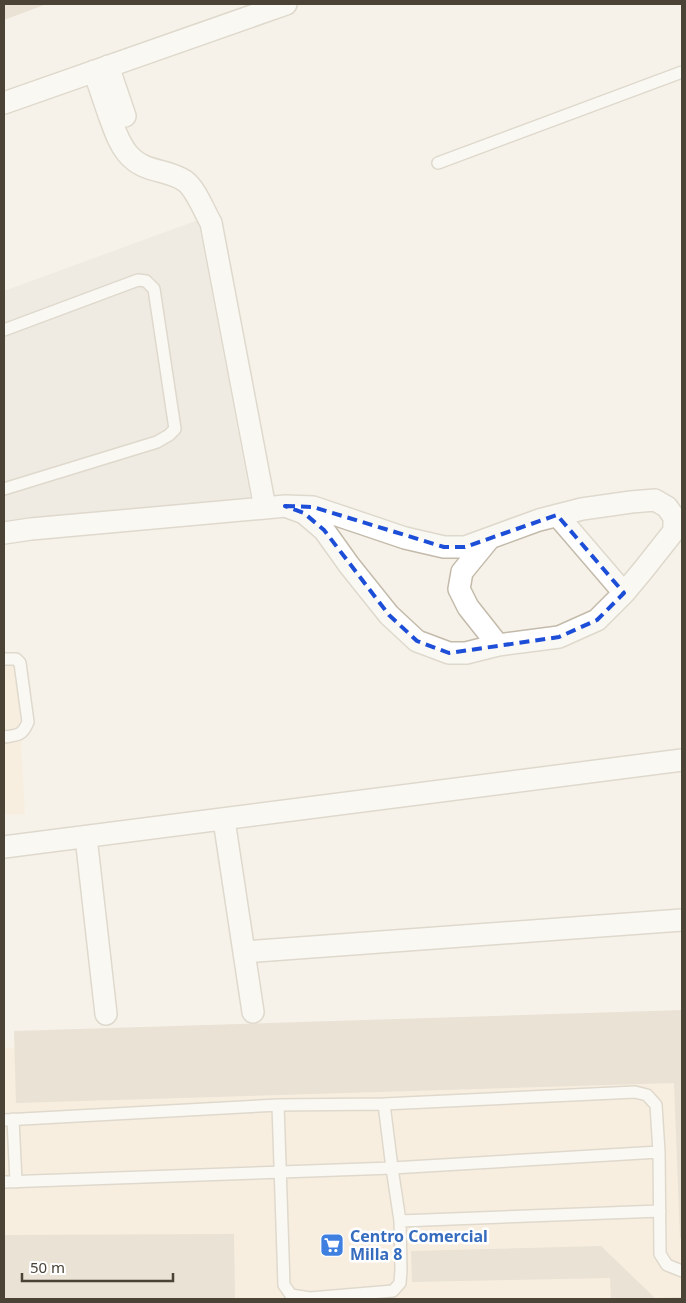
<svg xmlns="http://www.w3.org/2000/svg" width="686" height="1303" font-family="'Noto Sans',sans-serif">
<style>
.commercial{fill:#fae9d2}
.industrial{fill:#e6e1da}
.building{fill:#d9cebd}
.lines{fill:none;stroke-linecap:round;stroke-linejoin:round}
.lane-casing{stroke:#c3baaa;stroke-width:14}
.street-casing{stroke:#c3baaa;stroke-width:24}
.lane{stroke:#fff;stroke-width:11}
.street{stroke:#fff;stroke-width:21}
.marked{fill:none;stroke:#1d4ed8;stroke-width:4;stroke-dasharray:10 6;stroke-linejoin:round}
.labels{text-anchor:middle;dominant-baseline:central;stroke-width:5;stroke-linejoin:round;paint-order:stroke}
.shop-label{font-size:16px;font-weight:bold;fill:#366cbe;stroke:#fff;text-anchor:start}
</style>
<rect width="100%" height="100%" fill="#f6f2e9"/>
<path class="commercial" d="M17,664L25,814L4,815V665Z
M682,1013V1299H4V1048Z"/>
<path class="industrial" d="M198,220L251,501L4,526V291Z"/>
<path class="building" d="M4,4H47L4,20Z
M682,1010V1238H680L674,1083L16,1103L14,1031Z
M234,1234L235,1299H4V1235Z
M601,1246L655,1298L682,1297V1299H611L610,1278L412,1282L411,1251Z"/>
<g class="lines">
<g class="lane-casing">
<path id="lane" d="M438,163L682,72
M4,330L138,280L146,281L154,289L175,429L169,435L157,442L4,489
M4,659H16L20,663L28,722C22,736 18,735 4,737
M384,1104L392,1168L400,1221
M278,1105L284,1285L291,1295L310,1298L393,1291L400,1283L401,1270L400,1221L660,1211
M13,1119L16,1182
M4,1120L278,1105L384,1104L635,1092L647,1095L656,1105L659,1152L660,1254L667,1265L682,1271
M4,1182L392,1168L659,1152"/>
</g>
<g class="street-casing">
<path id="street" d="M108,66L125,116
M94,71C99,86 104,100 109,115C114,128 118,142 127,153C144,174 166,168 185,181C196,189 204,211 211,223L265,508
M4,103L286,4
M557,515L624,593
M4,533L31,529L265,508L285,506L313,507L405,538L444,547H465L539,520L582,509L631,502L655,500L667,507L674,517V531L644,569L624,593L597,620L559,637L498,645L466,653H449L417,641L389,615L349,565L324,530L304,513L285,506
M489,539L462,572L459,589L468,607L498,645
M224,820L253,1012
M86,837L106,1014
M4,847L682,760
M244,952L682,920"/>
</g>
<use href="#lane" class="lane"/>
<use href="#street" class="street"/>
</g>
<path d="M0 0H686V1303H0ZM285,506L313,507L444,547H465L557,515L624,593L597,620L559,637L449,653L417,641L389,615L324,530L304,513Z" fill="#f6f2e9" fill-opacity=".55" fill-rule="evenodd"/>
<path class="marked" d="M285,506L313,507L444,547H465L557,515L624,593L597,620L559,637L449,653L417,641L389,615L324,530L304,513Z"/>
<defs>
<g id="supermarket-square" transform="scale(1.25)"><rect x="-9" y="-9" width="18" height="18" rx="4" fill="#3f7fe0" stroke="#fff"/><path d="M-6-5.5h2.5l.6 2H6L4.5 2H-2.5L-4.4-4H-6ZM-1.5 3.2a1.3 1.3 0 1 0 .1 0ZM3 3.2a1.3 1.3 0 1 0 .1 0Z" fill="#fff"/></g>
</defs>
<g fill-rule="evenodd">
<use href="#supermarket-square" x="332" y="1245"/>
</g>
<g class="labels">
<g class="shop-label">
<text x="350" y="1236">Centro Comercial<tspan x="350" dy="18">Milla 8</tspan></text>
</g>
</g>
<rect width="686" height="1303" fill="none" stroke="#4b4336" stroke-width="10"/>
<path d="M22 1273v8h151v-8" fill="none" stroke="#4b4336" stroke-width="2.5"/>
<text x="30" y="1273" font-size="15" fill="#4b4336" stroke="#ffffff" stroke-width="4" paint-order="stroke">50 m</text>
</svg>
